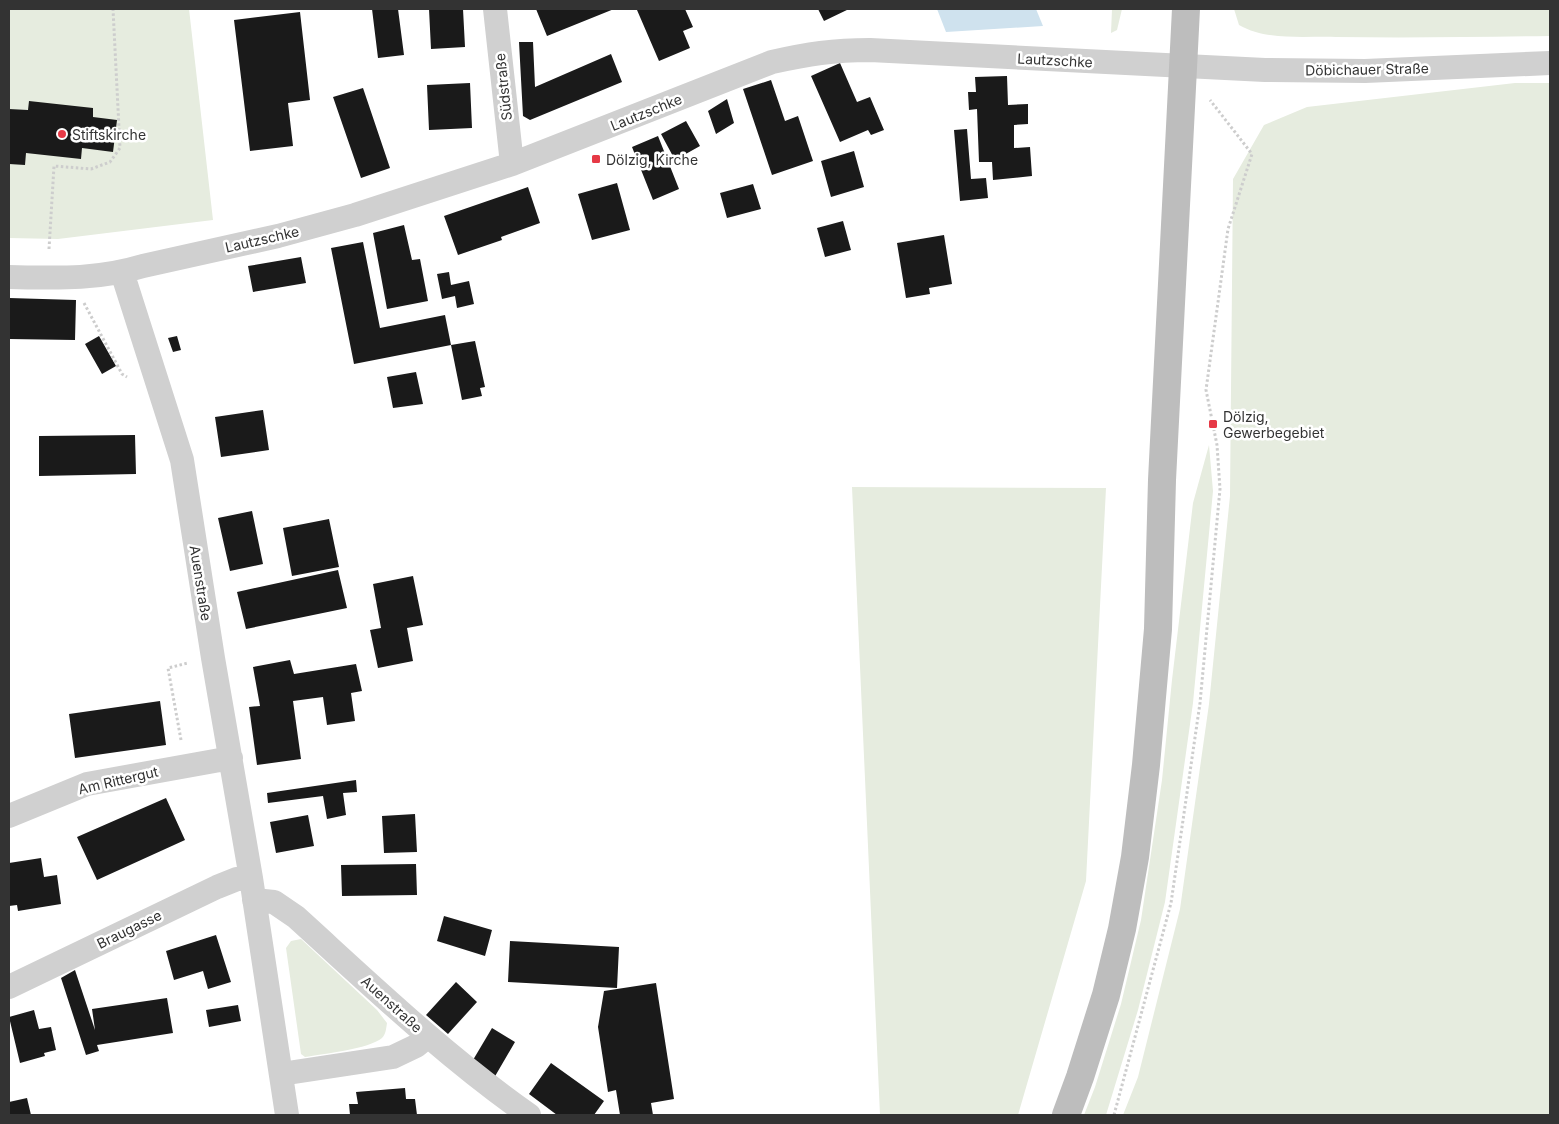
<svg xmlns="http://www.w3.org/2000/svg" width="1559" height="1124" font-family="Inter,sans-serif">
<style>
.green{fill:#e6ecdf}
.water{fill:#cfe2ee}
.building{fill:#1a1a1a}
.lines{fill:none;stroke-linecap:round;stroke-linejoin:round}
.path{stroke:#cdcdcd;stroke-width:3;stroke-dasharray:2.5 2.5;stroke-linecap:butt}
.street{stroke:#d0d0d0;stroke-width:24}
.secondary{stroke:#bdbdbd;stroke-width:28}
.poi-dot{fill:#e63946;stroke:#fff;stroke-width:2}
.labels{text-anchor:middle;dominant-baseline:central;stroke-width:5;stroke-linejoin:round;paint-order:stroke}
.street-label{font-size:14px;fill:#333;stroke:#fff}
.poi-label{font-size:14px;fill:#333;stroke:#fff;text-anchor:start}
</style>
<rect width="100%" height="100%" fill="#fff"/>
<path class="green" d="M9,9H189L213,220L58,239L9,238Z
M1112,9H1122L1117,30L1111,33Z
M1234,9H1550V36C1479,37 1407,38 1336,37C1304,36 1267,41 1239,25Z
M1515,83H1550V1115H1123L1138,1077L1180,909L1209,704L1230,496L1233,179L1264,125L1307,107Z
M1209,445L1213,491L1193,703L1165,902L1138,1010L1106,1115H1084L1095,1087L1121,1004L1141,920L1162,780L1172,680L1193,503Z
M852,487L1106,488L1086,881L1018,1115H880Z
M301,939L377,1010L387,1023C386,1029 386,1034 382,1038C369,1049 323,1054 305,1057L301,1054L286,948L291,941Z"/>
<path class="water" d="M937,9H1036L1043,26L946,32Z"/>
<path class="building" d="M372,9H398L404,55L378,58Z
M429,9H463L465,47L431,49Z
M536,9H614L547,36Z
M641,9H685L693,27L683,31L690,48L659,61L637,10Z
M818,9H849L824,21Z
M300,12L310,100L288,103L293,146L250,151L234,20Z
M519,42H533L535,87L611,54L622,82L530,120L523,116Z
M840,63L857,102L870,97L884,130L871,135L868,130L840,142L811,76Z
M1007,76L1008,105L1028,104V124L1014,125V148L1030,147L1032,176L993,180L992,162H979L977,109L969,110L968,92H976L975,77Z
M771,80L785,121L798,116L813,161L772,175L743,89Z
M470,83L472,128L429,130L427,85Z
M363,88L390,168L361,178L333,97Z
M727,99L734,123L716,134L708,111Z
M29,101L93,108V117L117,120L113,152L82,148L81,159L26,153L25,165L9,164V109L28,110Z
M686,121L700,146L675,160L661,134Z
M967,129L971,179L986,178L988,198L960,201L954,130Z
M658,136L679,189L653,200L632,147Z
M854,151L864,187L831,197L821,161Z
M617,183L630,230L592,240L578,194Z
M753,184L761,209L727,218L720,193Z
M528,187L540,223L501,237L502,240L458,255L444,216Z
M843,221L851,250L825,257L817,228Z
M404,225L412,260L420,259L428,301L387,309L373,233Z
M944,235L952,284L929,288L930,294L906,298L897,243Z
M363,242L380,328L445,315L451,345L475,341L485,387L480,388L482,396L462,400L451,345L354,364L331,248Z
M301,257L306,283L253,292L248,266Z
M449,272L451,285L469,281L474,304L457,308L455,296L442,299L437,274Z
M9,298L76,300L75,340L9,339Z
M99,336L116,366L102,374L85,344Z
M177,336L181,350L173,352L168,338Z
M416,372L423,404L393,408L387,377Z
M263,410L269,450L221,457L215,417Z
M135,435L136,474L39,476V436Z
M252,511L263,564L230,571L218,518Z
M329,519L339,567L292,576L283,528Z
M338,570L347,608L246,629L237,592Z
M413,576L423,625L407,628L413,661L378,668L370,630L381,628L373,584Z
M290,660L294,674L356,664L362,691L351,693L355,721L327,725L323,697L293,701L301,759L257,765L249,707L260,706L253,667Z
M160,701L166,745L75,758L69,714Z
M356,780L357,792L343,793L346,815L327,819L323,796L268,803L267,793Z
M166,798L185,840L97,880L77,837Z
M415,814L417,852L384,853L382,816Z
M308,815L314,846L276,853L270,822Z
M41,858L44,877L57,875L61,904L18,911L17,905L9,906V863Z
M416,864L417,895L342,896L341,865Z
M444,916L492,930L485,956L437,941Z
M216,935L231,982L208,989L203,971L174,980L166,951Z
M510,941L619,947L617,988L508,982Z
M75,970L95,1030L92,1009L167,998L173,1033L97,1045L99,1051L86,1055L61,978Z
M456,982L477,1002L448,1034L426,1015Z
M656,983L674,1099L651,1103L653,1115H620L616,1090L608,1092L598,1027L604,991Z
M238,1005L241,1021L209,1027L206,1010Z
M34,1010L39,1029L51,1027L56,1050L44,1053L45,1056L20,1063L9,1017Z
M492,1028L515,1042L494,1078L473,1060Z
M551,1063L604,1101L594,1115H557L529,1094Z
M405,1088L406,1099H415L417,1115H350L349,1104H358L356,1092Z
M27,1098L31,1115H10L9,1102Z"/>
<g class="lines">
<path class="path" d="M49,249L54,166L91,169L110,162L120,148L113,9
M84,303L122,374L127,377
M181,740L168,668L188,663
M1114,1115L1171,903L1200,703L1220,489L1217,445L1206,390L1228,229L1252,154L1210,100"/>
<path class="street" d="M495,9L512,164
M122,272L182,460L213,658L251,878L287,1115
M9,277C56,278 97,280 143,266L278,236L355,215L512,164L772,62C808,54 833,50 870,50L1265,70L1365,71L1550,63
M9,816L87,784L231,758
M254,900L274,902L296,917C372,986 445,1056 529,1115
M9,987L217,887L237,879L251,878
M281,1074L393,1057L416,1046L427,1037"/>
<path class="secondary" d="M1066,1115L1080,1077L1106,995L1122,929L1135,857L1146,765L1158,629L1162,480L1186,9"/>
</g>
<g class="poi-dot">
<circle cx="62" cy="134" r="5"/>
<rect x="591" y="154" width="10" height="10" rx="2.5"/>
<rect x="1208" y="419" width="10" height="10" rx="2.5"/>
</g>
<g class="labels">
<g class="street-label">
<text transform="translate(1055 60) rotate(3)">Lautzschke</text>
<text transform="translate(1367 69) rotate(-1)">Döbichauer Straße</text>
<text transform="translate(503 87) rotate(-96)">Südstraße</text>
<text transform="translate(646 112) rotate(-22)">Lautzschke</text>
<text transform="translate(262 239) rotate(-13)">Lautzschke</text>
<text transform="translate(201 583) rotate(81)">Auenstraße</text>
<text transform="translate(118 780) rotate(-13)">Am Rittergut</text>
<text transform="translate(129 929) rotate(-26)">Braugasse</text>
<text transform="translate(392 1004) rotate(42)">Auenstraße</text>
</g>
<g class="poi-label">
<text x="72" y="134">Stiftskirche</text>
<text x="606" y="159">Dölzig, Kirche</text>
<text x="1223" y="416">Dölzig,<tspan x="1223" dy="16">Gewerbegebiet</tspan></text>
</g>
</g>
<rect width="1559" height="1124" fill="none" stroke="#333333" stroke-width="20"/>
</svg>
